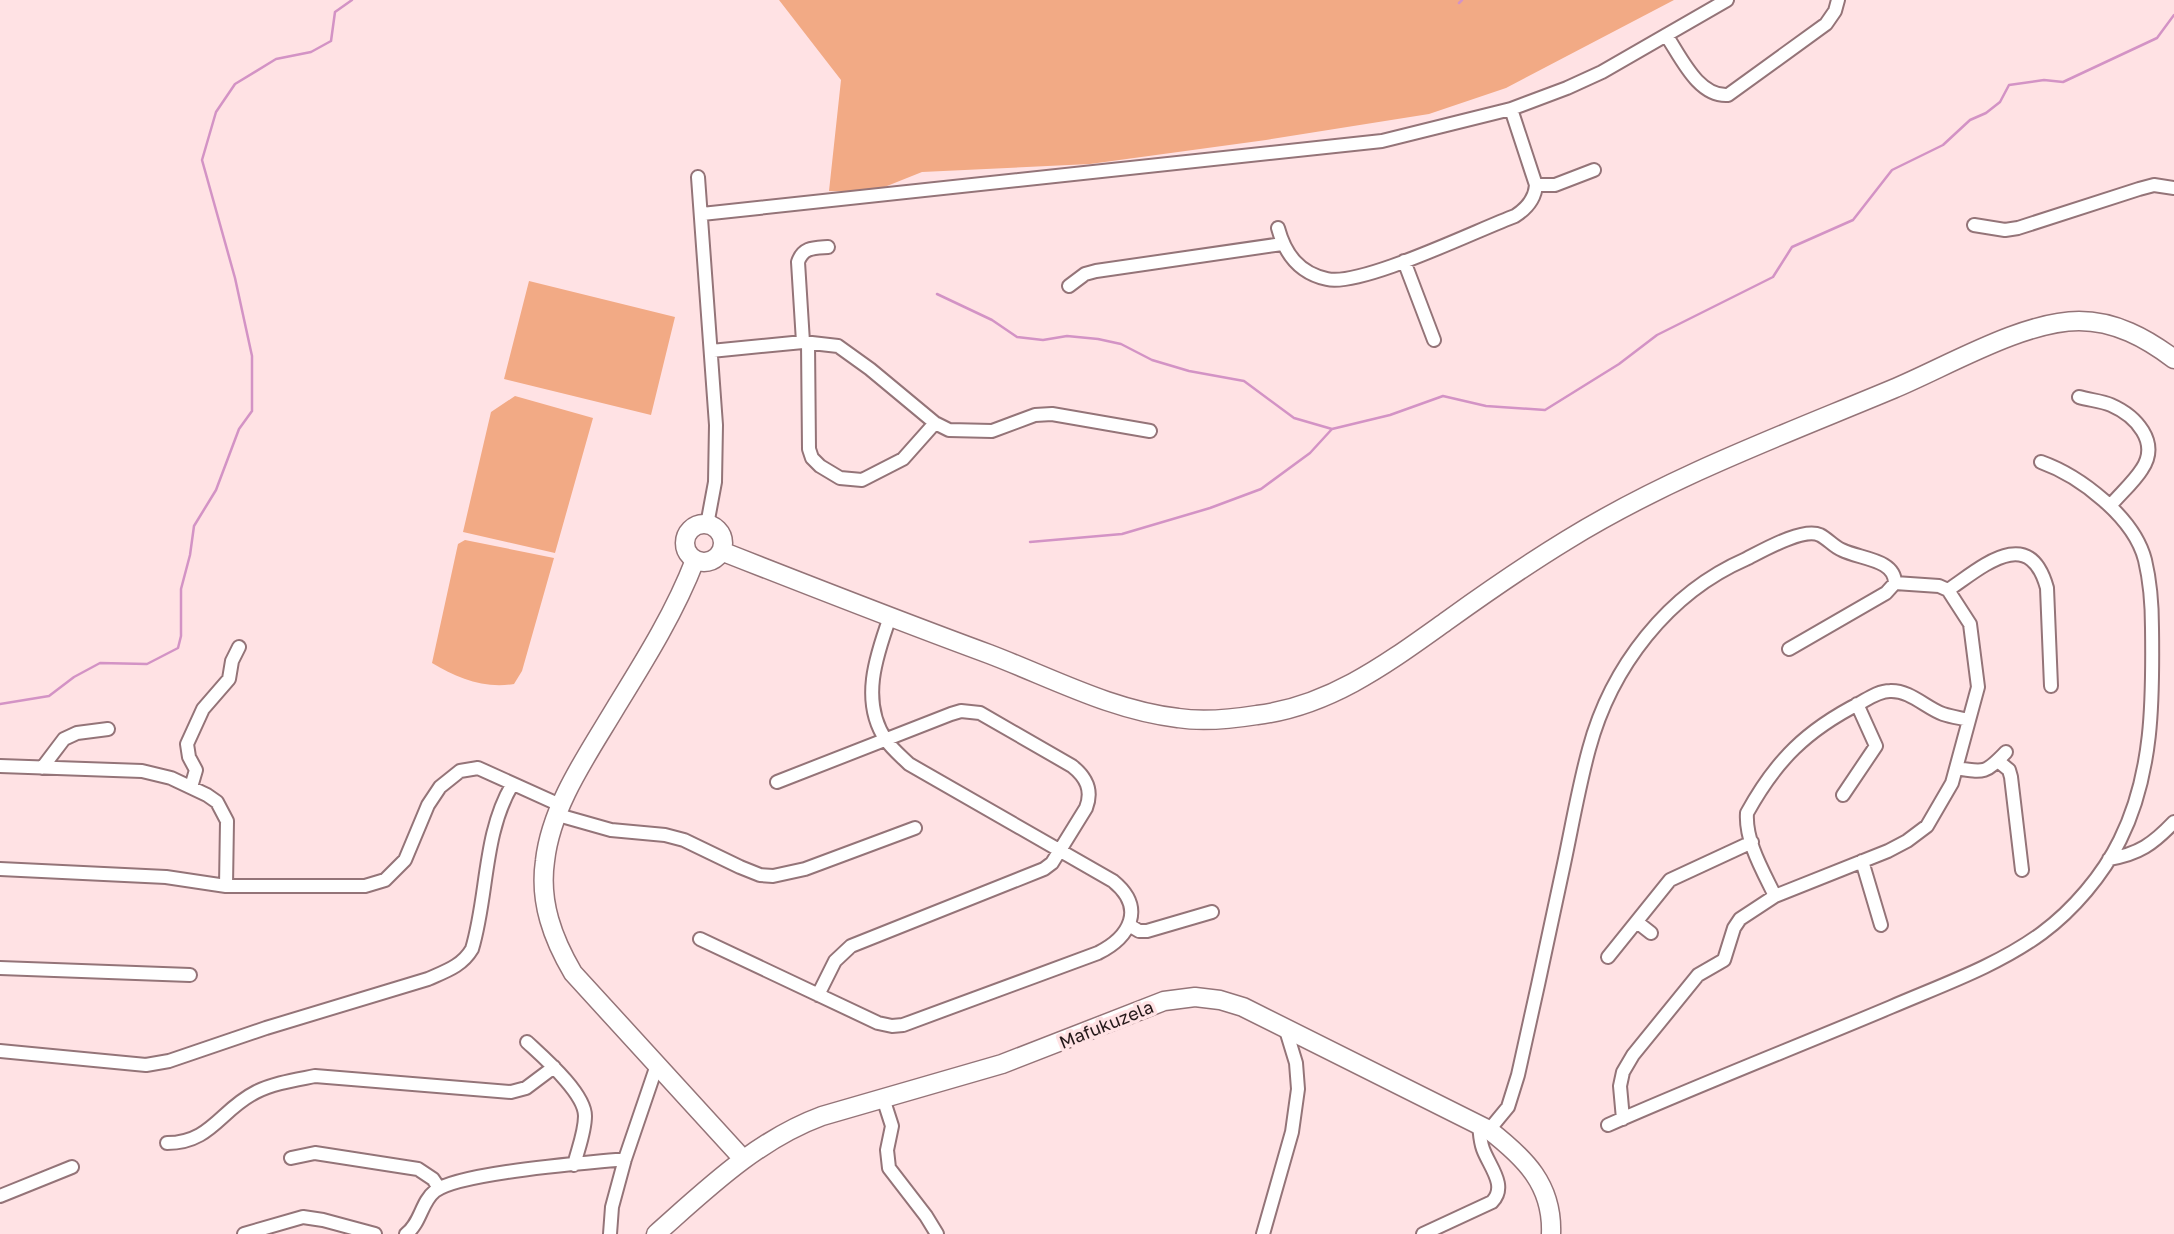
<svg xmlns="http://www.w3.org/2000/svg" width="2174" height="1234" font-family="'Golos Text',sans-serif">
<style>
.green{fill:#f2aa85}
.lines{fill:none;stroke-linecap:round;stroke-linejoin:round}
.stream{stroke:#d393c5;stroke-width:2.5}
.street-casing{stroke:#947478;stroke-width:16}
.secondary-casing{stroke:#947478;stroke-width:21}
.street{stroke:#fff;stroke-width:12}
.secondary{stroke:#fff;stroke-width:18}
.labels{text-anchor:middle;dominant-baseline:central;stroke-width:7;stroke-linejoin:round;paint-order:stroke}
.street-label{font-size:18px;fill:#241819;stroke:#ffe2e4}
</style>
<rect width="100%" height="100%" fill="#ffe2e4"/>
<path class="green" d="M779,0H1674L1506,88L1429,114L1266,140L1090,164L922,172L872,192L829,191L841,80Z
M529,281L675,317L651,415L504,379Z
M515,396L593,418L555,553L463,532L491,412Z
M465,540L554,558L522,671L514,684C484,689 457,678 432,663L458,544Z"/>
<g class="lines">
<path class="stream" d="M1459,3L1462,0
M937,294L992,320L1017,337L1043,340L1067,336L1098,339L1121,344L1152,360L1189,371L1244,381L1294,418L1332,429
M1030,542L1122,534L1210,508L1261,489L1310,453L1332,429L1390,415L1443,396L1486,406L1545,410L1619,364L1657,335L1773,277L1792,247L1853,220L1892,170L1943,145L1970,120L1986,113L2000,102L2009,85L2044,80L2063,82L2157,38L2174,15
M0,704L49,696L74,677L100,663L147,664L178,648L181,636V589L190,555L194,526L216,490L239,429L252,411V356L235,278L202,160L216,112L235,84L276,59L311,52L331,41L335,12L352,0"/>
<g class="street-casing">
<path id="street" d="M1666,35C1681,57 1698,97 1728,95L1826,24L1835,11L1838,0
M698,177L716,425L715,482L707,525
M1536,185H1555L1594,170
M702,214L1382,141L1511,109L1567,88L1602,72L1727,0
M1974,225L2005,230L2018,228L2139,189L2154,185L2174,188
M1278,228C1285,254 1299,273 1327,279C1361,287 1477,230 1515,216C1526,209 1535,199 1536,185L1511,109
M1404,261L1434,340
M1069,286L1085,274L1096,271L1282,244
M803,342L798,262C803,247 814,248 828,247
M808,343L809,449L812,458L820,466L840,478L862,480L903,459L935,423
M711,351L803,342L838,346L870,369L935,423L949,430L992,431L1035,415L1052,414L1150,431
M2079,397C2089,400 2102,401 2111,405C2136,416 2160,442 2142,469C2134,482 2120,494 2110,506
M1948,590C1981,568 2029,523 2047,588L2051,686
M1998,761L2009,770L2011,777L2022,870
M0,766L142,771L171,778L207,795L217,802L227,821L226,886
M42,768L64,739L77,733L108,729
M1956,768C1985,773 1986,773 2006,752
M777,782L951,714L961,711L980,713L1072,766C1086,777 1093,790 1086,808L1052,863L1044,869L851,946L835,961L818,995
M191,787L196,770L189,757L187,744L203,709L229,679L232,661L239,647
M1843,795L1876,746L1857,704
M558,815L611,830L665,835L684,840L740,867L760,875L773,876L805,869L915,828
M2109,859C2139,854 2153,844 2174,822
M1862,861L1881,925
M0,869L166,877L226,886H365L385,880L405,860L428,805L440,787L460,771L478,768L560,805
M1775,896C1763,871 1745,841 1747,813C1776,760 1807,730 1860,703C1869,698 1879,691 1890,691C1910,690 1926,708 1943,714C1952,717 1961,718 1969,720
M1637,922L1651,933
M1129,925L1139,931H1147L1212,912
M700,939L878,1023L892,1026L903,1025L1098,953C1130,937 1146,908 1113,881L909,764C901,756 892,749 886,740C860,702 876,656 890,617
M1608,957L1670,880L1752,842
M0,968L190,975
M527,1042C543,1057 585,1093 585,1116C585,1132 578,1149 574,1165
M0,1051L146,1065L169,1061L266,1028L428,979C446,971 462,966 472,949C488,896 483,834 512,785
M883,1098L892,1126L887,1150L889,1168L926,1216L937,1234
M1623,1119L1620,1086L1623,1072L1633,1055L1698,975L1724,960L1734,928L1740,919L1775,896L1888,851L1907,841L1927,826L1952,783L1978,687L1970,624L1948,590L1939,586L1895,583
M1608,1125C1701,1084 1796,1047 1891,1007C1942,985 1997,966 2042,933C2073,910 2103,875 2120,840C2153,774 2153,700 2152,628C2152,606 2150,581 2145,560C2134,517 2080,476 2041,462
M1489,1130L1508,1107L1518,1075C1533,1008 1548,940 1562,873C1571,832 1578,789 1589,749C1611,667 1668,593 1746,559C1762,551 1803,527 1820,535C1828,539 1834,547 1842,550C1860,559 1895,559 1895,583L1886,593L1789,649
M167,1143C211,1143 220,1110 256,1092C274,1083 295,1080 315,1076L511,1092L526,1088L554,1067
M291,1158L315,1153L418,1169L433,1179L439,1188
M0,1196L72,1167
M244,1234L303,1217L323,1220L375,1234
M406,1234C421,1223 421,1202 435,1191C460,1172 589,1163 625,1159
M610,1234L612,1207L625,1159L657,1065
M1263,1234L1292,1132L1298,1089L1296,1063L1285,1027
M1423,1234L1492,1202C1508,1186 1489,1166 1483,1149C1480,1141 1480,1133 1479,1125"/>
</g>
<g class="secondary-casing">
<path id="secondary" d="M685 543a19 19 0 1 1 38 0a19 19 0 1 1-38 0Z
M721,551C810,586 899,621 989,654C1052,678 1111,710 1178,718C1203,722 1232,719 1257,715C1331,706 1389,662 1448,620C1487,592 1526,565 1567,540C1669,477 1783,435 1893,389C1946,367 2023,321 2079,321C2115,321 2146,338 2174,359
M695,560C675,612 645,660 616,707C588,754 551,806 545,861C539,902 553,939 573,973L743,1159
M656,1234C708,1188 757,1140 822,1116L1002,1064L1164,1001L1195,997L1220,1000L1243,1007L1489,1130C1525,1158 1553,1185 1551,1234"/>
</g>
<use href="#street" class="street"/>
<use href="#secondary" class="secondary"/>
</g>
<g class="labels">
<g class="street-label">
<text transform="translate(1106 1024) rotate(-22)">Mafukuzela</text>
</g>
</g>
</svg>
